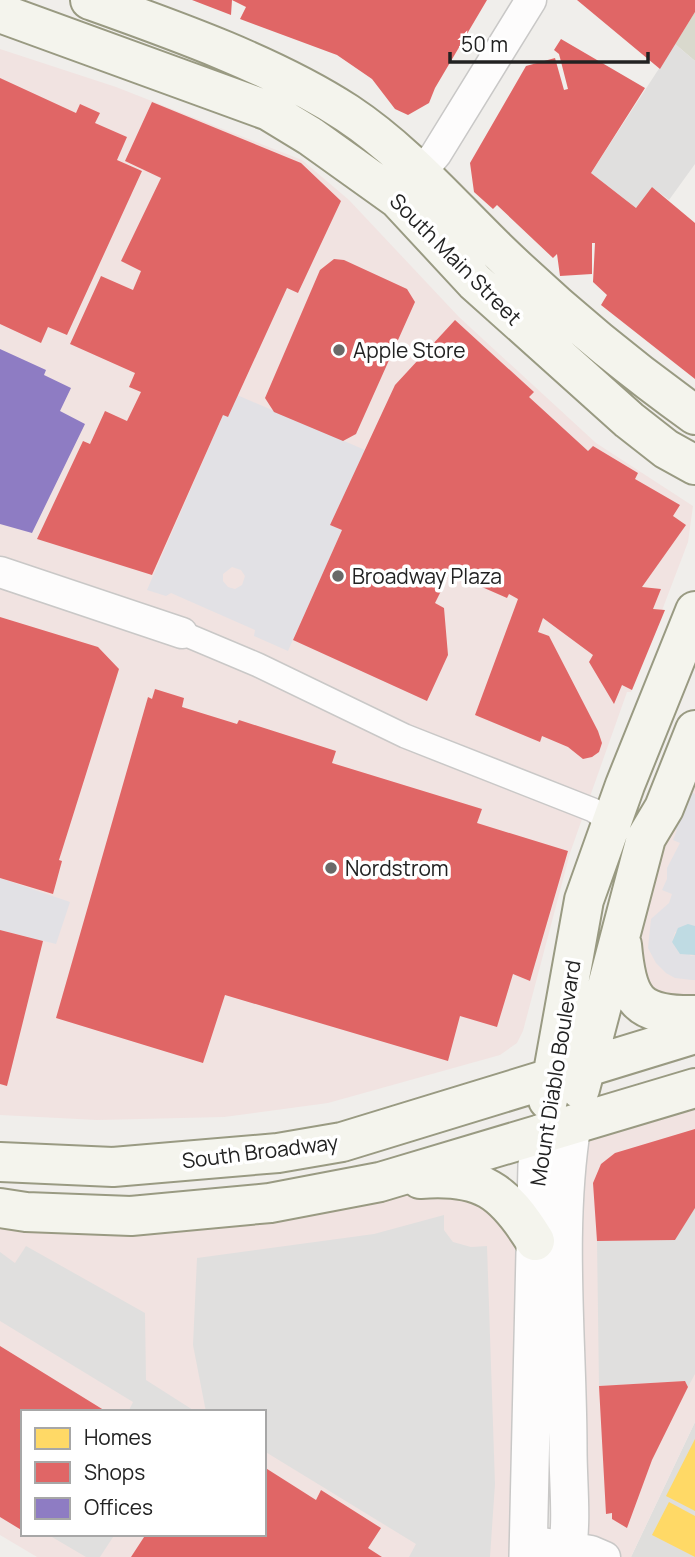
<svg xmlns="http://www.w3.org/2000/svg" width="695" height="1557" font-family="Manrope,sans-serif">
<style>
.residential{fill:#dfdedc}
.commercial{fill:#f1e3e1;fill-rule:evenodd}
.construction{fill:#d9d9cd}
.parking{fill:#e0dfde}
.plaza{fill:#e2e1e5;fill-rule:evenodd}
.water{fill:#bfdbe3}
.homes{fill:#ffd966}
.shops{fill:#e06666}
.offices{fill:#8e7cc3}
.lines{fill:none;stroke-linecap:round;stroke-linejoin:round}
.pedestrian-casing{stroke:#c9c8c7;stroke-width:26}
.minor-casing{stroke:#c9c8c7;stroke-width:33}
.tertiary-casing{stroke:#c9c8c7;stroke-width:40}
.secondary-casing{stroke:#999a82;stroke-width:42}
.pedestrian{stroke:#fdfcfc;stroke-width:23}
.minor{stroke:#fdfcfc;stroke-width:30}
.tertiary{stroke:#fdfcfc;stroke-width:37}
.secondary{stroke:#f4f4ed;stroke-width:38}
.poi-dot{fill:#6a6968;stroke:#fff;stroke-width:2.5}
.labels{text-anchor:middle;dominant-baseline:central;stroke-width:7;stroke-linejoin:round;paint-order:stroke}
.street-label{font-size:21px;fill:#222;stroke:#fff}
.poi-label{font-size:21px;fill:#222;stroke:#fff;text-anchor:start}
</style>
<rect width="100%" height="100%" fill="#f0eeeb"/>
<path class="residential" d="M695,1422V1557H631Z"/>
<path class="commercial" d="M0,49L116,87L302,160L349,200L459,317L596,443L693,506L688,542L631,692H627L570,853L523,1031L517,1043L500,1055L328,1103L224,1117L97,1120L0,1115Z
M695,730V1015L630,992L646,838Z
M695,1088V1422L631,1557H566L572,1125Z
M441,1178L522,1219L528,1557H37L0,1535V1208ZM23,1412H264V1534H23Z"/>
<path class="construction" d="M695,12V61L675,44Z"/>
<path class="parking" d="M675,44L695,61V164L669,200L652,187L636,208L591,173Z
M695,1208V1374L688,1387L684,1381L599,1386L597,1241L675,1240Z
M444,1215V1230L453,1242L471,1247L487,1246L495,1484L490,1557H409L416,1544L264,1451V1412H206L193,1345L197,1258L374,1234Z
M26,1246L145,1313L146,1380L193,1410L192,1412H128L133,1402L0,1321V1252L15,1263Z
M54,1534H115L100,1557H86L52,1537Z"/>
<path class="plaza" d="M237,395L365,450L330,525L342,530L288,651L254,636L255,630L171,593L166,596L147,590L223,415L228,417ZM232,567L241,570L245,576L242,585L235,589L228,587L223,581V574Z
M684,789L695,794V926L675,932L672,942L691,956L695,955V980H692L675,978L666,973L656,963L648,948L651,919L669,903L672,894L662,890L667,879V868L680,843L673,840L677,830L671,828Z
M0,878L70,902L56,944L0,930Z"/>
<path class="water" d="M688,924L695,926V955L680,954L672,942L678,928Z"/>
<path class="homes" d="M695,1439V1511L666,1496Z
M669,1502L695,1516V1557L652,1535Z"/>
<path class="shops" d="M192,0H487L435,88L429,103L408,115L395,109L372,79L337,55L240,19L246,7L232,0L231,15Z
M577,0H695V12L660,69Z
M561,39L645,88L591,173L636,208L652,187L695,223V379L601,305L607,295L593,282L595,243H592V274L560,276L557,254L553,258L497,205L493,209L474,192L470,163L526,66L555,58L564,90L568,89L559,54L554,50Z
M0,78L76,113L80,104L100,113L95,123L127,137L117,160L142,171L67,335L48,327L41,343L0,324Z
M152,102L301,163L341,201L298,293L287,288L228,417L223,415L152,575L37,539L83,441L90,444L105,411L127,421L141,392L129,387L135,373L70,344L101,276L133,290L141,271L121,261L161,178L125,161Z
M334,259L344,260L407,289L415,302L356,434L343,441L274,412L265,398L320,270Z
M455,320L534,392L529,397L588,451L593,446L638,473L635,479L680,505L673,516L686,525L642,587L661,589L653,609L665,610L632,690L622,685L614,704L589,662L593,655L543,618L538,632L549,636L598,731L602,743L599,752L592,757L583,759L568,747L542,736L540,742L475,715L518,599L509,594L507,598L450,573L435,603L444,608L448,655L427,701L293,640L342,530L330,525L395,385Z
M0,617L98,647L119,669L59,860L62,861L53,894L0,878Z
M155,689L184,698L182,707L237,724L239,720L336,751L332,763L482,809L477,823L568,851L530,981L513,974L497,1027L460,1016L448,1061L225,995L203,1063L56,1018L148,697L152,699Z
M0,930L43,941L7,1086L0,1084Z
M695,1129V1208L675,1240L597,1241L593,1183L601,1164L615,1153Z
M0,1346L107,1412H23V1531L0,1517Z
M685,1381L688,1387L652,1460L627,1528L612,1519V1513L606,1514L599,1386Z
M264,1467L316,1500L321,1490L381,1528L368,1548L382,1557H131L146,1534H264Z"/>
<path class="offices" d="M0,349L46,370L44,375L71,388L60,411L85,424L32,533L0,524Z"/>
<g class="lines">
<g class="pedestrian-casing">
<path id="pedestrian" d="M182,633L258,665L405,736L593,810L612,823"/>
</g>
<g class="minor-casing">
<path id="minor" d="M408,188L436,154L531,0
M0,572L182,633
M530,1541L591,1551L605,1557"/>
</g>
<g class="tertiary-casing">
<path id="tertiary" d="M528,1557L537,1165L542,1133
M566,1557C573,1524 568,1484 568,1450C568,1343 555,1232 572,1125"/>
</g>
<g class="secondary-casing">
<path id="secondary" d="M90,0C174,30 273,65 347,113C403,150 448,202 496,249C558,309 625,365 695,415
M0,13L269,111L310,136L398,199L475,282L629,420L666,449L695,465
M622,945C627,1000 636,1016 695,1015
M580,1089L646,838L664,808L695,730
M548,1100L584,900L625,785L695,611
M0,1162L113,1167L278,1153L342,1142L695,1034
M420,1179C482,1174 504,1191 535,1241
M0,1208L26,1212L131,1216L270,1203L380,1182L695,1088"/>
</g>
<use href="#pedestrian" class="pedestrian"/>
<use href="#minor" class="minor"/>
<use href="#tertiary" class="tertiary"/>
<use href="#secondary" class="secondary"/>
</g>
<g class="poi-dot">
<circle cx="339" cy="350" r="7"/>
<circle cx="338" cy="576" r="7"/>
<circle cx="331" cy="868" r="7"/>
</g>
<g class="labels">
<g class="street-label">
<text transform="translate(456 259) rotate(45)">South Main Street</text>
<text transform="translate(555 1073) rotate(-81)">Mount Diablo Boulevard</text>
<text transform="translate(260 1151) rotate(-7)">South Broadway</text>
</g>
<g class="poi-label">
<text x="353" y="350">Apple Store</text>
<text x="352" y="576">Broadway Plaza</text>
<text x="345" y="868">Nordstrom</text>
</g>
</g>
<rect x="21" y="1410" width="245" height="126" fill="#ffffff" stroke="#a7a7a7" stroke-width="2"/>
<rect x="35" y="1428" width="35" height="21" fill="#ffd966" stroke="#a7a7a7" stroke-width="2"/>
<text x="84" y="1445" font-size="21" fill="#222222">Homes</text>
<rect x="35" y="1462" width="35" height="21" fill="#e06666" stroke="#a7a7a7" stroke-width="2"/>
<text x="84" y="1480" font-size="21" fill="#222222">Shops</text>
<rect x="35" y="1498" width="35" height="21" fill="#8e7cc3" stroke="#a7a7a7" stroke-width="2"/>
<text x="84" y="1515" font-size="21" fill="#222222">Offices</text>
<path d="M450 52v10h198v-10" fill="none" stroke="#222222" stroke-width="3.5"/>
<text x="461" y="52" font-size="21" fill="#222222" stroke="#ffffff" stroke-width="5" paint-order="stroke">50 m</text>
</svg>
